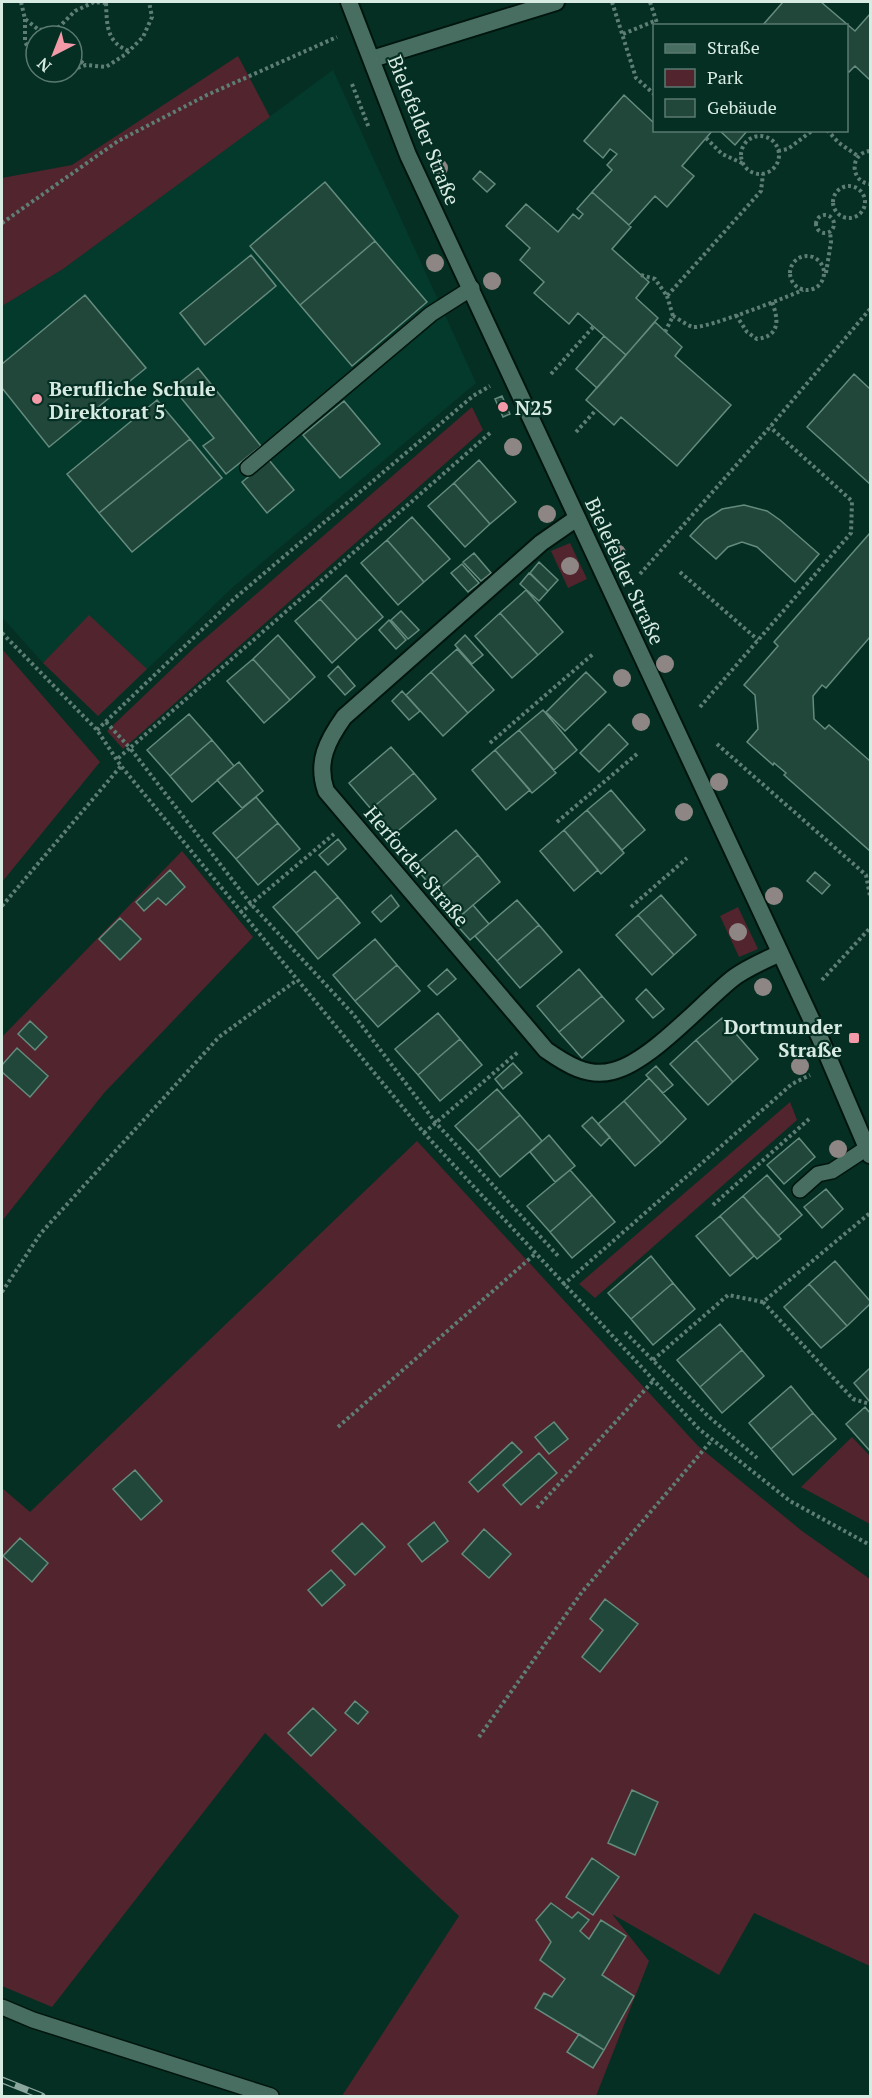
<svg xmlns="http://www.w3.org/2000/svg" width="872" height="2098" font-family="'PT Serif',serif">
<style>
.built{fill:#043a2c}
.green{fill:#52242d}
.building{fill:#21473b;stroke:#648b7d;stroke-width:1.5}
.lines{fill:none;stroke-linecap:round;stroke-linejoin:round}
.service-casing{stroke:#00150d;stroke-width:18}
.minor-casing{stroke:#00150d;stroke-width:20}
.tertiary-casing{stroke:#00150d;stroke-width:20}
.path{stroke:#5e7e75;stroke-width:4;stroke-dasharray:3 3;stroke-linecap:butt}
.service{stroke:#476e60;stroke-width:15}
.minor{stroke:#476e60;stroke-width:16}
.tertiary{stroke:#476e60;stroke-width:16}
.rail-casing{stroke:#8ba69d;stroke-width:7}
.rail{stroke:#062f24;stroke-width:4.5;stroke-dasharray:14;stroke-linecap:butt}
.tree{fill:#8e8684}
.poi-dot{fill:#f39aa8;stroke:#062f24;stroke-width:2}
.labels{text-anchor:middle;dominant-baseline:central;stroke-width:4.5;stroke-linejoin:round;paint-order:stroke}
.street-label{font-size:20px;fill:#d7ebe3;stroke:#062f24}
.poi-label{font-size:20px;font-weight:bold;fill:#d7ebe3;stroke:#062f24;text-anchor:start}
</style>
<rect width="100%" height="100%" fill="#062f24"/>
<path class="built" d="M333,70L476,383L233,587L98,716L43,663L2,617V306L63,269Z"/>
<path class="green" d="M238,56L270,117L63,269L2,306V178L72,165Z
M472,407L483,430L123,749L107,731L195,647Z
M570,543L587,579L568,588L551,551Z
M89,615L147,669L98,716L43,663Z
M2,649L100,762L2,882Z
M182,851L253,937L104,1093L2,1221V1037Z
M738,907L758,949L739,957L720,916Z
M790,1102L797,1120L595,1298L579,1284Z
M417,1141L698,1446L802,1531L870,1579V1966L754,1913L719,1975L612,1914L649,1961L596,2096H342L459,1916L265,1733L52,2007L2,1986V1488L30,1512Z
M852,1437L870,1456V1524L801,1487Z"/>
<path class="building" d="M783,2H821L855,31L870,14V80L855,66L849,72L846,70V26H762Z
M624,95L654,123V130H713L682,166L694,176L667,207L655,196L629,225L592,192L612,170L607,165L617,154L610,149L603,158L584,141Z
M719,130H748L735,145Z
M480,171L495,184L487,192L473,179Z
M325,182L375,241L300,305L250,246Z
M592,192L631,227L612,249L649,282L636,298L658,318L626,355L578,313L569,324L534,293L544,282L520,260L530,248L506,226L526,204L558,232L573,214L579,219L583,214L577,209Z
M375,241L427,302L352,366L300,305Z
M251,255L276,286L205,345L180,313Z
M85,295L146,368L49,447L2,388V364Z
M655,322L682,347L675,356L731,405L677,466L621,417L614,425L586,400Z
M604,336L626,355L597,388L576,369Z
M198,368L261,446L226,474L203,446L214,438L173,388Z
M854,374L870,389V484L807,427Z
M502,396L510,414L503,417L495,399Z
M157,400L190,439L99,513L67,474Z
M344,401L380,444L340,478L303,435Z
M190,439L222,478L132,552L99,513Z
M269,460L294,490L267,513L242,482Z
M479,460L516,502L490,524L454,483Z
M454,483L490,524L465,547L428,506Z
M744,505L767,511L780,520L819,554L795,582L757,547L742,542L728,547L716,559L690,536L705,520L722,509Z
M412,517L450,559L424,582L387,540Z
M870,533V637L826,688L822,685L813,696L814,719L825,729L829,725L870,761V851L784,775L786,773L774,763L773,765L747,742L758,729L755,695L744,685L778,646L774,642Z
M387,540L424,582L398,605L361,563Z
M474,553L491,573L481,581L463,562Z
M539,562L558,580L548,591L530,573Z
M462,564L479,583L468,592L451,573Z
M529,573L548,591L539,601L520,584Z
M346,575L383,617L357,640L320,599Z
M526,590L563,632L538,655L500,613Z
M320,599L357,640L332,663L295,621Z
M401,611L419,630L408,639L391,620Z
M500,613L538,655L512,678L475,636Z
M389,620L406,640L396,649L379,630Z
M278,635L315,677L290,700L253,659Z
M465,635L483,655L472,664L455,645Z
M457,649L494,690L468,713L431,672Z
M253,659L290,700L264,723L227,681Z
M338,666L355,686L345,695L328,676Z
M431,672L468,713L443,736L406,695Z
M586,672L606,692L565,731L546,712Z
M402,691L420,711L409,720L392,701Z
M543,710L577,750L554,770L519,730Z
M189,714L212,740L170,776L147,750Z
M609,724L628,744L599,772L580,753Z
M519,730L556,773L532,793L495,750Z
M212,740L234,766L192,802L170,776Z
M391,747L414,773L371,809L349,783Z
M495,750L530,790L506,810L472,770Z
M239,762L263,791L242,808L217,780Z
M414,773L436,799L393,835L371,809Z
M611,790L645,830L622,850L587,810Z
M256,797L278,823L236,859L213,833Z
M587,810L624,853L601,874L564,830Z
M278,823L300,849L258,885L236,859Z
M456,830L478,855L436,892L414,866Z
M564,830L598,870L574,891L540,851Z
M338,839L346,849L328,865L319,855Z
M478,855L500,882L458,918L436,892Z
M170,870L185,887L166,905L158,898L144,911L136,902Z
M315,871L338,897L296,933L273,907Z
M815,872L830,885L822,894L807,881Z
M391,895L399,906L381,922L372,912Z
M661,895L696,935L674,955L638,915Z
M338,897L360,923L318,959L296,933Z
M517,900L539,925L497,961L475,936Z
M473,905L489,924L470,940L454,922Z
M638,915L674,955L652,975L616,935Z
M120,918L141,939L120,960L99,939Z
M539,925L562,952L520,988L497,961Z
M375,939L397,965L355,1001L333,975Z
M397,965L420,991L378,1027L355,1001Z
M447,969L456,979L437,995L428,986Z
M579,969L602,996L559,1032L537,1006Z
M646,989L664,1009L653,1018L636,999Z
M602,996L624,1021L582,1058L559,1032Z
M438,1013L460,1039L418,1075L395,1049Z
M722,1018L758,1059L733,1082L696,1040Z
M30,1021L47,1037L35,1050L18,1034Z
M460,1039L482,1065L440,1101L418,1075Z
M696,1040L733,1082L708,1105L670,1064Z
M17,1048L48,1076L30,1097L2,1072V1065Z
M513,1063L522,1073L503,1089L495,1079Z
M656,1066L673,1085L663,1093L646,1075Z
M649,1078L686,1119L661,1143L624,1101Z
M497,1089L520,1115L478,1151L455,1126Z
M624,1101L661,1143L635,1166L598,1124Z
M520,1115L542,1141L500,1177L478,1151Z
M592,1117L610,1137L601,1146L582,1126Z
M549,1135L575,1166L555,1182L530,1152Z
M799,1138L815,1157L784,1184L767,1165Z
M570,1170L592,1195L550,1232L527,1206Z
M767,1175L802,1215L778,1236L743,1196Z
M826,1189L843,1209L822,1228L804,1207Z
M592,1195L615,1222L572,1258L550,1232Z
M743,1196L781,1239L757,1259L720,1216Z
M720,1216L754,1256L730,1276L696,1236Z
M651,1256L673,1283L631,1319L608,1293Z
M835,1261L870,1301V1304L847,1326L809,1284Z
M673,1283L695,1309L653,1345L631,1319Z
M809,1284L847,1326L821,1348L784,1307Z
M720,1324L742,1350L700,1387L677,1360Z
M742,1350L764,1376L722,1413L700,1387Z
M870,1368V1402L854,1383Z
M791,1386L813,1413L771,1449L749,1423Z
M865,1407L870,1413V1451L846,1424Z
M813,1413L836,1439L793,1475L771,1449Z
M554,1422L568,1439L549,1454L535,1437Z
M512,1442L522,1452L478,1492L469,1482Z
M539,1453L557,1473L521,1505L503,1485Z
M135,1470L162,1501L141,1520L113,1489Z
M434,1522L448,1541L422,1562L408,1544Z
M362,1523L385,1547L355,1575L332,1551Z
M484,1529L511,1554L489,1578L462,1554Z
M20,1538L48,1563L32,1582L3,1556Z
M331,1570L345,1585L322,1606L308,1590Z
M605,1599L638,1624L600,1672L582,1657L603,1630L590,1619Z
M355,1701L368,1712L358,1724L345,1713Z
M313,1708L336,1730L311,1756L288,1733Z
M632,1790L658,1802L635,1855L608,1843Z
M592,1858L619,1877L593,1915L566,1897Z
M551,1903L572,1918L578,1912L589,1920L580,1931L589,1939L601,1920L626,1936L602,1975L634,1996L604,2050L535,2008L544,1993L552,1997L565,1979L540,1960L551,1942L536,1920Z
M579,2034L604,2050L593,2068L567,2052Z"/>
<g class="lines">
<g class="service-casing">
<path id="service" d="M248,468L431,314L472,288
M800,1190L818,1174L832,1171L867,1148
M2,2007L33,2020L271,2096"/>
</g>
<g class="minor-casing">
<path id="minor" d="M372,59L556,2
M577,518L541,543L344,717C327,741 316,762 326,791L546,1050C566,1064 588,1078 613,1071C650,1062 700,1005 732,979C746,968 764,961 780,953"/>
</g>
<g class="tertiary-casing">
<path id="tertiary" d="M349,2L408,155L820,1038L870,1155"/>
</g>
<path class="path" d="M21,2L25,19L39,30L59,27L75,11L94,2L106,3L107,2
M612,2L636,78L654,94
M650,2L658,26
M106,3C107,25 106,42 129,51
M25,19V42L36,60
M59,27L63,36
M623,34L657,20
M72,53L85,65
M72,70L86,65L106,67L126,54L143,37L152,17L149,2
M46,72L50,76L64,72
M352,84L369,128
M827,130L839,143L858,156
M741 155a19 19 0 1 1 38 0a19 19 0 1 1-38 0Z
M706,138L722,154L742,163
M778,151L788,149L813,130
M870,151C849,153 850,182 870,184
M833 202a16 16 0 1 1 32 0a16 16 0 1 1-32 0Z
M816 224a9 9 0 1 1 18 0a9 9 0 1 1-18 0Z
M2,223L118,141L207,95L337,37
M790 273a17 17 0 1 1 34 0a17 17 0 1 1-34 0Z
M826,273L831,242L830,232
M641,275L655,279L667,296L761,191L763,174
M736,315L747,332L757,339C780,336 779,320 772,302
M673,316C679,319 686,325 693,327C706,329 787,297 803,290
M665,332L673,316L667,296
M551,374L594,326
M576,432L596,410
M490,433L130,748L251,904L353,1014L436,1123L559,1257
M680,572L758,640
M640,574L770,427L870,309
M2,633L97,730L121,766L424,1133L699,1429L790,1501L870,1545
M700,707L851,533L852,501L770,427
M106,722L130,748L116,760
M97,730L235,598L473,396L490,386
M490,743L593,654
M717,744L866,875L870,896
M557,822L638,753
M2,906L121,766
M631,907L687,858
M240,913L334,834
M822,980L870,928
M424,1133L518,1052
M713,1205L809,1119
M563,1285L792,1084L810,1075
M2,1292L41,1233L219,1037L297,980
M763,1302L853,1399L870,1404
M625,1332L709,1417L757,1458
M653,1360L728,1295L763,1302L870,1213
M338,1427L535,1254
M537,1508L653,1381
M479,1737L582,1592L712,1440"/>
<use href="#service" class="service"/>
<use href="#minor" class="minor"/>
<use href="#tertiary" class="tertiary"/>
<g class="rail-casing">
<path id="rail" d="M2,2080L42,2096"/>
</g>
<use href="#rail" class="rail"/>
</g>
<g class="tree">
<circle cx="439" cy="168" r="9"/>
<circle cx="435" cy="263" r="9"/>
<circle cx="492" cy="281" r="9"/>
<circle cx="513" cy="447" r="9"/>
<circle cx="547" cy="514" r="9"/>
<circle cx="617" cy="553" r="9"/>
<circle cx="570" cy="566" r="9"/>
<circle cx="665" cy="664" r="9"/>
<circle cx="622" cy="678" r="9"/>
<circle cx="641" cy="722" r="9"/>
<circle cx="719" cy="782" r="9"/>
<circle cx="684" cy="812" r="9"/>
<circle cx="774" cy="896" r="9"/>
<circle cx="738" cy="932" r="9"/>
<circle cx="763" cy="987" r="9"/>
<circle cx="800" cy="1066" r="9"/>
<circle cx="838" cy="1149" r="9"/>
</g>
<g class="poi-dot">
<circle cx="37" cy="399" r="6"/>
<circle cx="503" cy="407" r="6"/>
<rect x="848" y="1032" width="12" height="12" rx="3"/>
</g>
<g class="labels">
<g class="street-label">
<text transform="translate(424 130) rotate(68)">Bielefelder Straße</text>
<text transform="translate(625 571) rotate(65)">Bielefelder Straße</text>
<text transform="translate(417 866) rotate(50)">Herforder Straße</text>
</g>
<g class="poi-label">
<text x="49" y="388">Berufliche Schule<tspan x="49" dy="23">Direktorat 5</tspan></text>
<text x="515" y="407">N25</text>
<text x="842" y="1026" text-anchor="end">Dortmunder<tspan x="842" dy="23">Straße</tspan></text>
</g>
</g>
<rect width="872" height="2098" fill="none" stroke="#d7ebe3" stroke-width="6"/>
<rect x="653" y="24" width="195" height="108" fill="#062f24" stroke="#5a7a70" stroke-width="1.5"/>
<rect x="665" y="44" width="30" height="9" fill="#476e60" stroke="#5a7a70" stroke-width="1.5"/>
<text x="707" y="54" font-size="18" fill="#d7ebe3">Straße</text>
<rect x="665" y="69" width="30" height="18" fill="#52242d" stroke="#5a7a70" stroke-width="1.5"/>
<text x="707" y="84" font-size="18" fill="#d7ebe3">Park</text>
<rect x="665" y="99" width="30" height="18" fill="#21473b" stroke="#5a7a70" stroke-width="1.5"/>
<text x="707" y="114" font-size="18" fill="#d7ebe3">Gebäude</text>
<g transform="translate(54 54) rotate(222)"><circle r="28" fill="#062f24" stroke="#5a7a70" stroke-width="1.5"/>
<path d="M0-4.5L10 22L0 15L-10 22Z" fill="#f39aa8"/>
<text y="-9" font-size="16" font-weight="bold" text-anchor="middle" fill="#d7ebe3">N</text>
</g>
</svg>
